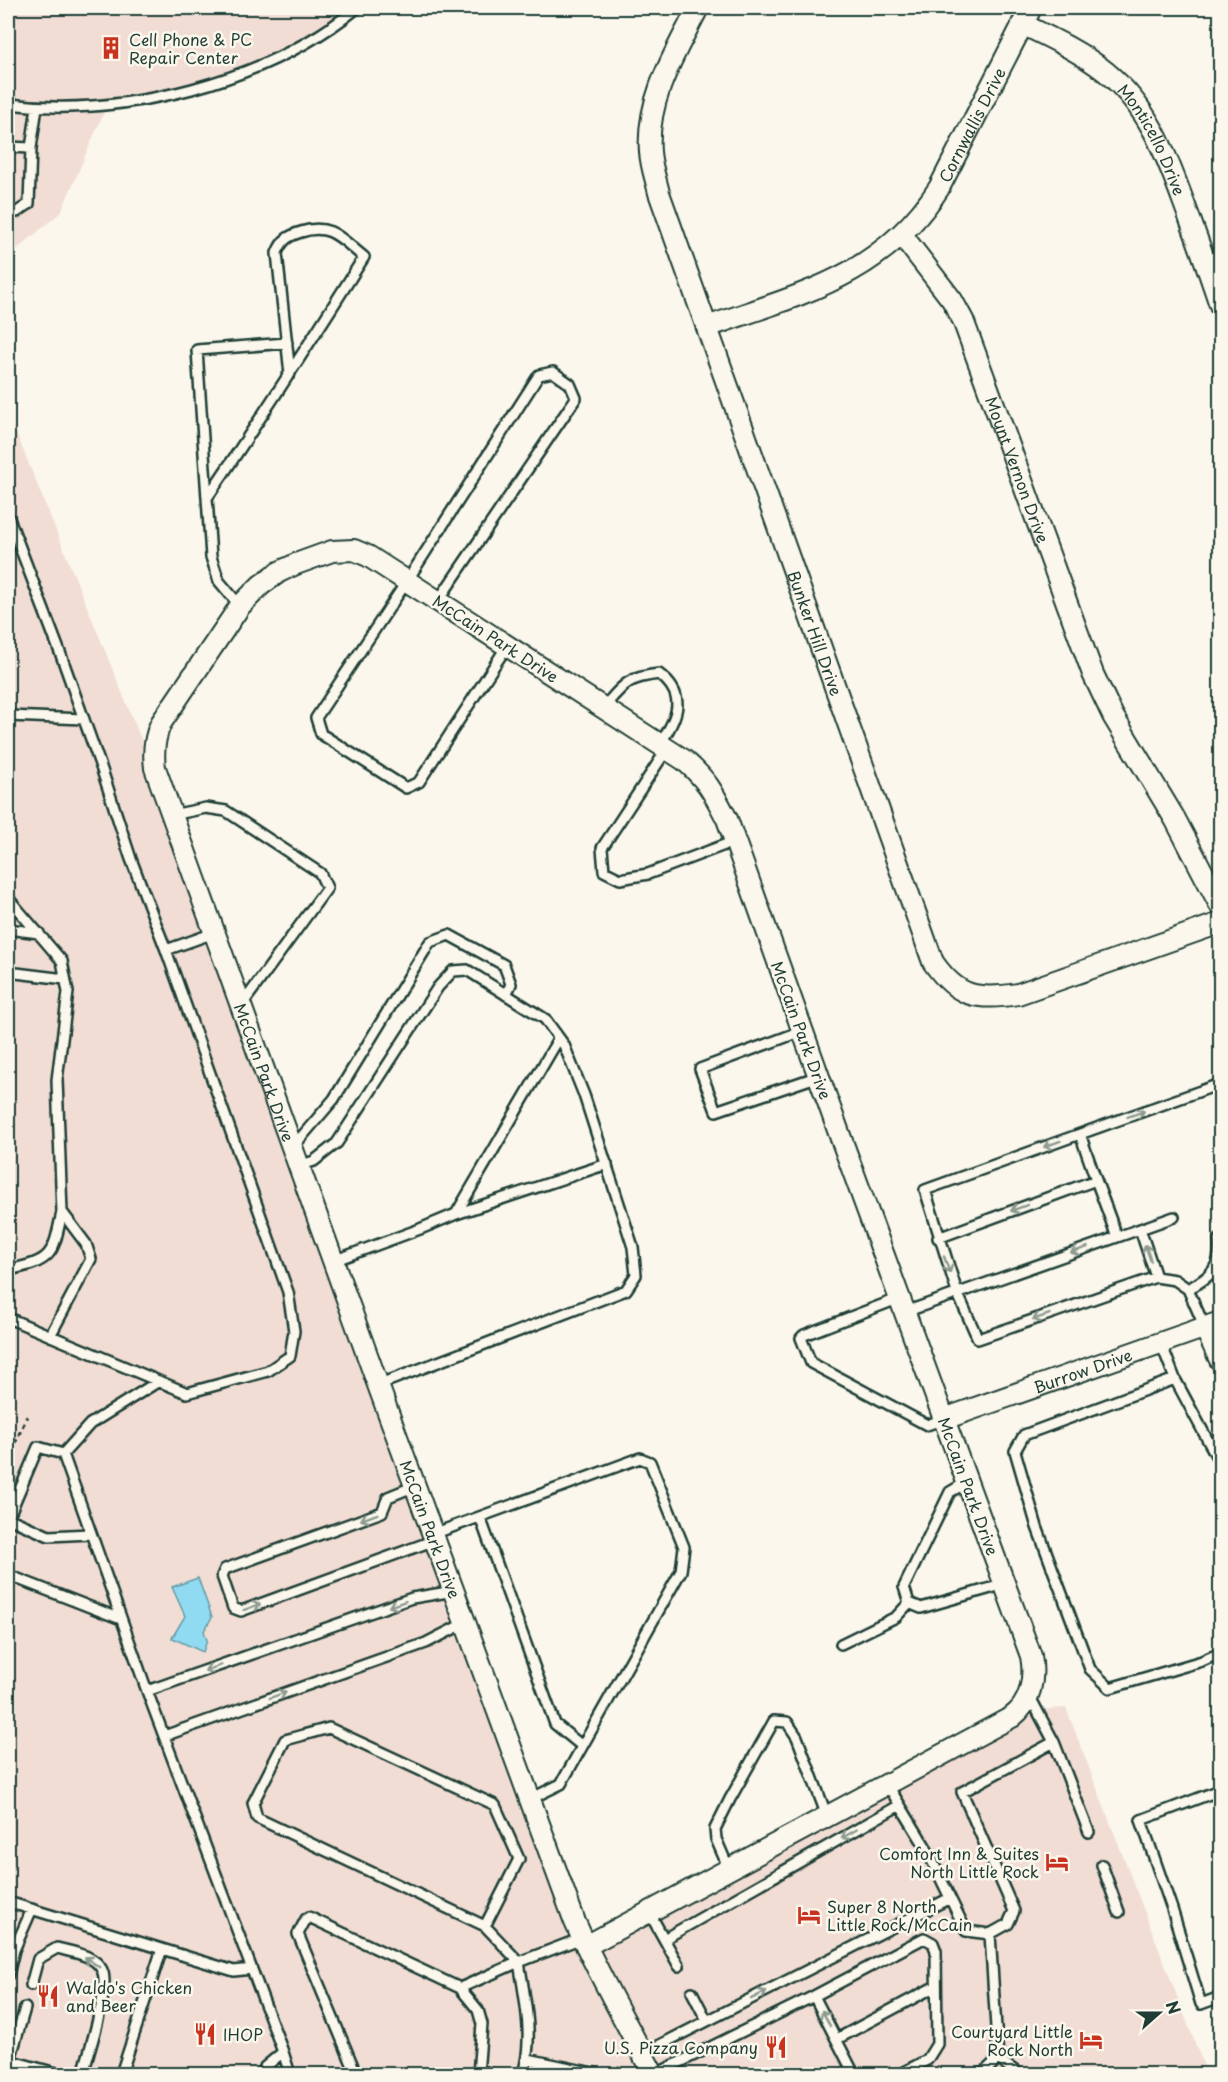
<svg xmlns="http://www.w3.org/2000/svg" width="1228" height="2082" font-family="'Playpen Sans',sans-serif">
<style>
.built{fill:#f1ddd4}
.water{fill:#91dbf2;stroke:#639ca6;stroke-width:1.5}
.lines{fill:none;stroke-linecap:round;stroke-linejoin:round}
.service-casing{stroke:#1f3d34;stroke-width:14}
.minor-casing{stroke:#1f3d34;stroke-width:24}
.path{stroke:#1f3d34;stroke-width:3;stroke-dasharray:4.5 4.5;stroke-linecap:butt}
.service{stroke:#fbf7ec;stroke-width:9}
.minor{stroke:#fbf7ec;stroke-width:20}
.oneway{stroke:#8d9a90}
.labels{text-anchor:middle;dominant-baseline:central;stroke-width:5;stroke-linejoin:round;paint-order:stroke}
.poi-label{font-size:16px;fill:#1f3d34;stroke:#fbf7ec;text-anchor:start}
.street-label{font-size:16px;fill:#1f3d34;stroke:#fbf7ec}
</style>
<rect width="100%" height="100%" fill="#fbf7ec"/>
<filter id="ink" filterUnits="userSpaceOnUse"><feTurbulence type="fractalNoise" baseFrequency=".0167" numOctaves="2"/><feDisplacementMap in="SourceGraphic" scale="12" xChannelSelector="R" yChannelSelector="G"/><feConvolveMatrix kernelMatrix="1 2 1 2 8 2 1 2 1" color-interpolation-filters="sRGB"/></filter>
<g filter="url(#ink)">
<path class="built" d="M8,8H357L283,54L203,86L107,105L61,212L8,257Z
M8,413L172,815L586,1945L1020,1711L1066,1708L1207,2074H8Z"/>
<path class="water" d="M198,1578L212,1617L204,1631L207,1640L203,1652L172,1638L185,1616L172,1587Z"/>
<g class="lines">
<g class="service-casing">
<path id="service" d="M8,104C124,118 266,82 357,8
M8,147L31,148L37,107
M8,212H17L29,204L31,148
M207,498C261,418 313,338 364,257C342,240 331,222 301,232C288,236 282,240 277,253L290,374
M8,516L61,655L102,770L131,859L166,950L288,1292L294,1331L290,1356L268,1371L187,1393L8,1318
M438,601L576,398L570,384L553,372L539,375L407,581L316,718L321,734L406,788L419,782L507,646
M240,606L219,581L211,557L197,350L287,343
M603,708C624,684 626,678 659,674C688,696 677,718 660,744
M8,716L84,719
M667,749L602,848L604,871L620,879L648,874L735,841
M172,815L206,808L226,811L320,873L327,888L241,1006
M8,898L62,961L68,992L57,1080L62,1212L86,1244L91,1259L50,1336
M8,929L39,933
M166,950L214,933
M8,972L65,979
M802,1031L700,1069L716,1111L819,1076
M1080,1134L1220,1084
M292,1148L334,1099L430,942L449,935L504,965L511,984L506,995
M299,1166L314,1161L337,1143L438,987L453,971L467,970L545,1019L564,1045L584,1095L633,1247L636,1275L626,1290L378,1385
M1096,1180L1080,1134L925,1190L957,1292L978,1339L1156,1277L1175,1280L1188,1289L1205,1328
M456,1214L607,1164
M1140,1229L1156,1277
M938,1238L1096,1180L1117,1237
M333,1261L420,1229L456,1214L559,1038
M8,1270C53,1261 53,1255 62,1212
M1188,1289C1211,1277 1222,1267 1219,1240
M900,1298L804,1335L801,1338L811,1363L927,1425L944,1419
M905,1312L1174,1217
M1161,1343L1175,1379
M159,1381L90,1424L63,1454L147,1691L283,2052L290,2074
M1220,1463L1175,1379L1024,1435L1015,1451L1037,1527L1090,1669L1110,1688L1202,1661L1220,1653
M967,1482L950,1492L904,1587L909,1603L921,1608L1005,1584
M415,1486L388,1497L382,1512L225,1569L222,1576L233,1608L241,1611L435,1540
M480,1517L555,1724L582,1746
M8,1518L38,1447L63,1454
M8,1518L49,1536L90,1534
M433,1534L640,1458L650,1462L684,1547L681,1571L561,1784L530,1799
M8,1575L121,1619
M841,1644L896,1617L909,1603
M147,1691L412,1598L454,1591
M1029,1695L1054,1742L1089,1832
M164,1736L426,1643L465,1623
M887,1784L925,1846L966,1931L990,1934
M1220,1805L1215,1792L1141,1820L1172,1909L1201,2004L1220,1997
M1102,1865L1119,1912
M729,1869L716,1839L715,1829L730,1799L774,1721L787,1722L797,1737L827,1816
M8,1902L234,1971L251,1969
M649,1912L679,1966
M664,1939L900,1805
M8,1975L14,1950L32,1909
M31,1985L38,1959L57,1948C72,1952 95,1955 102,1970C111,1987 88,2054 83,2074
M460,1988L519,1962L485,1926L257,1818L253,1803L285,1740L329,1728L495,1805L519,1859L485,1926
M692,1992L707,2021
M814,1996L854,2074
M837,2039L936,1986
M642,2054L950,1898
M528,2059L598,2074
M998,2059L1019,2074
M8,2060L60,2074
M10,2060L25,2008
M479,2070L493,2074
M121,2074L162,1949
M263,2074L265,2067L283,2052
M354,2074L355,2071L298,1934L306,1919L309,1917L460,1988L478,2010L482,2024L478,2074
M523,2074C534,2038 525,1999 519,1962L582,1938
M656,2074L814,1996L924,1938L933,1943L936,1951L937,2044L927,2060L900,2074
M982,2074L998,2059L990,1934L1008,1924L1014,1911L962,1792L1054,1742"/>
</g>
<g class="minor-casing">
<g id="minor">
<path id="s1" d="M698,8C675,53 646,99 650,152C651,166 656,180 659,193L933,962C958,998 977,1000 1018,994L1220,923"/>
<path id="s2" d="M1022,24C1051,38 1081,52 1106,72C1152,110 1168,160 1188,214C1199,244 1210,275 1220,305"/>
<path id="s3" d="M902,235L952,300L963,320L1093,674L1113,716L1175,819L1220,905"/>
<path id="s4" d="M707,327C800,294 882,277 939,188L1031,8"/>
<path d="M1205,1328L1220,1360"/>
<path id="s5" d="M944,1419L1220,1322"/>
<path id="s6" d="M586,1946L1012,1717C1031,1703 1035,1678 1031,1656L839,1133L727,819C713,792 708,781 684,760L368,556L354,550L332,551L296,564L279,572L261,585L240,606L161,723C154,738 153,752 155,768L378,1385L575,1922C598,1974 627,2024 653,2074"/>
</g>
</g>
<path class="path" d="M36,8L63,10
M99,10L111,8
M8,1460L27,1416"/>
<use href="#service" class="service"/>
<use href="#minor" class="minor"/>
</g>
<defs><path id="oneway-shaft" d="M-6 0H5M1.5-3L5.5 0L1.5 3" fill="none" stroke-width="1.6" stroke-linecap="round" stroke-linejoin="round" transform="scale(1.5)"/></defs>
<g class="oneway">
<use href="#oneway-shaft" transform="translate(1136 1114) rotate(-19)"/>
<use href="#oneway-shaft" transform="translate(1052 1144) rotate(160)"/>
<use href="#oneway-shaft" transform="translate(1019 1208) rotate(160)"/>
<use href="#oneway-shaft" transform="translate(1079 1250) rotate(161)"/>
<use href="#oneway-shaft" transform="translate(1148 1253) rotate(-109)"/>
<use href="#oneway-shaft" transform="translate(947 1265) rotate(71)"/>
<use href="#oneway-shaft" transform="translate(1041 1317) rotate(161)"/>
<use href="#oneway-shaft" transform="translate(369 1517) rotate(160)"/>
<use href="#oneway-shaft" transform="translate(397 1604) rotate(161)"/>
<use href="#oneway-shaft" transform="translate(252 1607) rotate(-20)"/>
<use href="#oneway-shaft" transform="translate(213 1668) rotate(161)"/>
<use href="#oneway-shaft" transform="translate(278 1695) rotate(-20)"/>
<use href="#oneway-shaft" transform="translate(849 1834) rotate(150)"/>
<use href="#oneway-shaft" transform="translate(92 1962) rotate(-145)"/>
<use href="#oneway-shaft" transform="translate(759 1995) rotate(-27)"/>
<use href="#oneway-shaft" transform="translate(826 2018) rotate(-118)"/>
</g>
</g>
<defs>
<g id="building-bare" transform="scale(1.8)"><path d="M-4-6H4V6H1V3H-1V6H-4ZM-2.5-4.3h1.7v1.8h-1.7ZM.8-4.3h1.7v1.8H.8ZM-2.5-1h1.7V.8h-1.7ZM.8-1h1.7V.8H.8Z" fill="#c8321e" stroke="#fbf7ec" stroke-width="2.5" paint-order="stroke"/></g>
<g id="hotel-bare" transform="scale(1.8)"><path d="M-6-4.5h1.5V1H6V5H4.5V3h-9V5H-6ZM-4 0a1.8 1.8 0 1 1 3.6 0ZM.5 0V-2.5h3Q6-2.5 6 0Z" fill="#c8321e" stroke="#fbf7ec" stroke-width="2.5" paint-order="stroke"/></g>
<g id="restaurant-bare" transform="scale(1.8)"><path d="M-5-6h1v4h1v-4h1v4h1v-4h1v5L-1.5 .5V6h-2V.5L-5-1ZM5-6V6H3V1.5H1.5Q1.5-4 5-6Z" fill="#c8321e" stroke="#fbf7ec" stroke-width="2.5" paint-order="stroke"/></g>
</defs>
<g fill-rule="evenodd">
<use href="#building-bare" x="111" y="48"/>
<use href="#hotel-bare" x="1057" y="1862"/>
<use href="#hotel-bare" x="809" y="1915"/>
<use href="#restaurant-bare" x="48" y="1996"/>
<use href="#restaurant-bare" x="205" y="2034"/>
<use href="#hotel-bare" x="1091" y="2040"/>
<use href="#restaurant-bare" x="776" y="2047"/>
</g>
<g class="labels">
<g class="poi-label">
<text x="129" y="39">Cell Phone &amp; PC<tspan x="129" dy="18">Repair Center</tspan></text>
<text x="1039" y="1853" text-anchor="end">Comfort Inn &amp; Suites<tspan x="1039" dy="18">North Little Rock</tspan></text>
<text x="827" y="1906">Super 8 North<tspan x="827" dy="18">Little Rock/McCain</tspan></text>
<text x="66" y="1987">Waldo's Chicken<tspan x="66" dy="18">and Beer</tspan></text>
<text x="1073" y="2031" text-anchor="end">Courtyard Little<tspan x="1073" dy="18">Rock North</tspan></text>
<text x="223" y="2034">IHOP</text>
<text x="758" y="2047" text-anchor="end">U.S. Pizza Company</text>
</g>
<g class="street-label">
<text stroke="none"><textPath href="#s4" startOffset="348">Cornwallis Drive</textPath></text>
<text stroke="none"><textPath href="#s2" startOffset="180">Monticello Drive</textPath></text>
<text stroke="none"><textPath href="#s3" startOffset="264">Mount Vernon Drive</textPath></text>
<text stroke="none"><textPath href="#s1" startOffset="663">Bunker Hill Drive</textPath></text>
<text transform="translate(496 638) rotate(33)">McCain Park Drive</text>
<text transform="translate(802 1030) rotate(70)">McCain Park Drive</text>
<text stroke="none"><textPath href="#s6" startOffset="2548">McCain Park Drive</textPath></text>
<text stroke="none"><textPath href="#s5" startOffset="147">Burrow Drive</textPath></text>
<text transform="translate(969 1486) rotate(70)">McCain Park Drive</text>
<text stroke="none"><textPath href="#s6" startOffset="3034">McCain Park Drive</textPath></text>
</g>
</g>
<rect width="1228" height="2082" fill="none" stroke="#fbf7ec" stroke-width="30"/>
<rect x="15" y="15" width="1198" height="2052" fill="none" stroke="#1f3d34" stroke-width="2" filter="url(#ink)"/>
<g transform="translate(1159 2013) rotate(69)" stroke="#fbf7ec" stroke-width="4.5" paint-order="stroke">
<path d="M0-4.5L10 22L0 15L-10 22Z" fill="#1f3d34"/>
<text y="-9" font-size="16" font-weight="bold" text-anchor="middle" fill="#1f3d34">N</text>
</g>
</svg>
